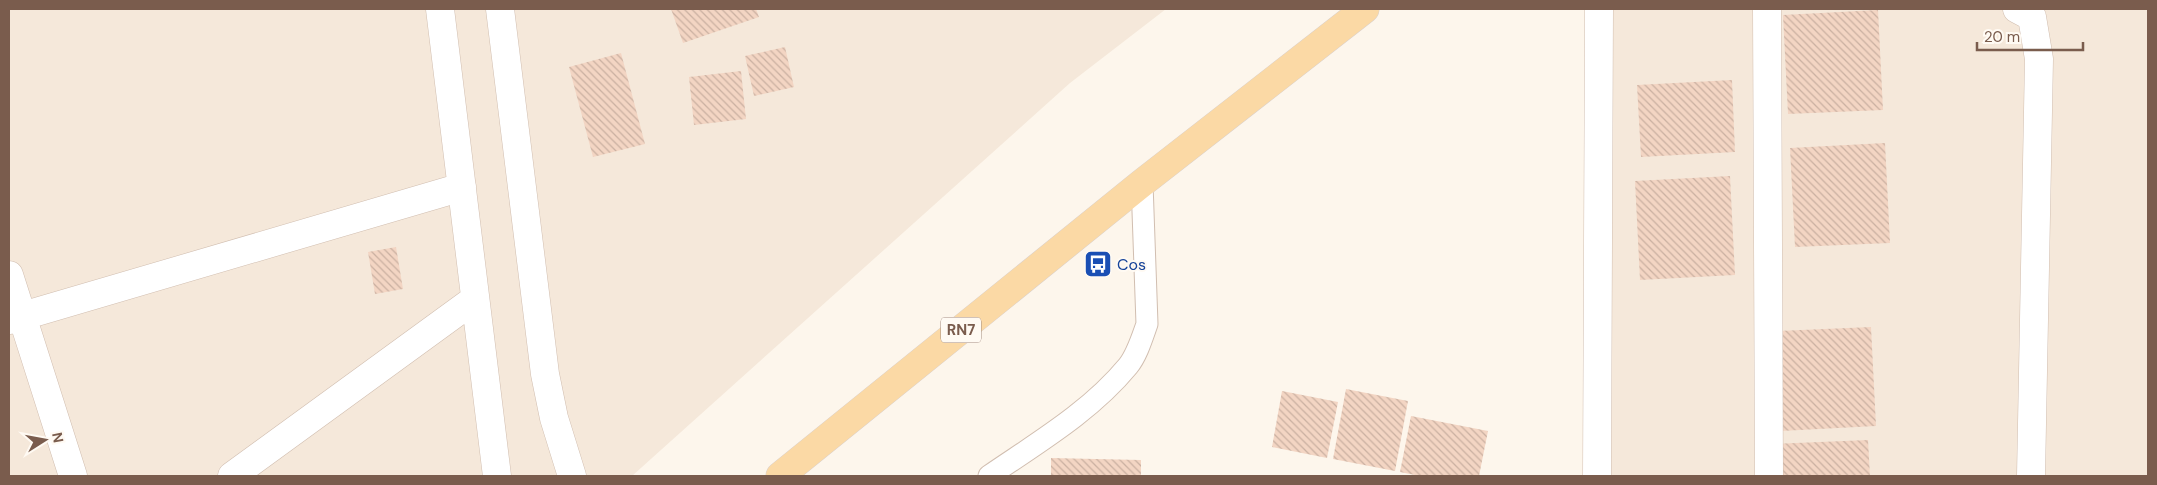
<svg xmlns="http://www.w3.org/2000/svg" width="2157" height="485" font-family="'DM Sans',sans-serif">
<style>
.residential{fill:#f5e8da}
.building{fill:url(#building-back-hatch)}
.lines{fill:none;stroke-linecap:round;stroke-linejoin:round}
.service-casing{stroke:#d1beb0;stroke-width:23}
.minor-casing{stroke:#d1beb0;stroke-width:29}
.primary-casing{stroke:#dad1cd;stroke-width:29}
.service{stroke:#fff;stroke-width:21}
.minor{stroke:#fff;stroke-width:28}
.primary{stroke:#fbd9a5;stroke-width:28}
.labels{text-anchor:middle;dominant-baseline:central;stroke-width:4;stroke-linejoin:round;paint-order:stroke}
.shield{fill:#fffaf3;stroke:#a28b7f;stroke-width:1}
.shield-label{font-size:15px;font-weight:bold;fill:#7a5c4d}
.transit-label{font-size:16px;fill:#164399;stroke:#fffaf3;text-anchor:start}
</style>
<defs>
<pattern id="building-back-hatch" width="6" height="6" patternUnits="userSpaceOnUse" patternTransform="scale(1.25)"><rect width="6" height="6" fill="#f3d5c3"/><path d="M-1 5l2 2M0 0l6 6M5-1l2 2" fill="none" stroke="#cab0a1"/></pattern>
</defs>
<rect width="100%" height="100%" fill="#fdf6ec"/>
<path class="residential" d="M9,9H1166L1070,83L632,476H9Z
M1590,9H2148V476H1586Z"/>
<path class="building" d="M671,9H756L759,17L683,43Z
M1878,10L1883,110L1788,114L1783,15Z
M785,47L794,87L754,96L745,56Z
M621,53L645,144L593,157L569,67Z
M741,71L746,119L694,125L689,77Z
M1732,80L1735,152L1641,157L1637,85Z
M1885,143L1890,243L1795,247L1790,148Z
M1730,176L1735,275L1640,280L1635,181Z
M396,247L403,289L375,294L368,252Z
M1871,327L1876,426L1781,431L1776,331Z
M1346,389L1408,401L1395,471L1333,459Z
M1282,391L1338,402L1327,458L1272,447Z
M1411,416L1488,431L1479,476H1420L1400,472Z
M1868,440L1870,476H1775L1774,444Z
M1051,458L1141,460V476H1051Z"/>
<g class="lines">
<g class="service-casing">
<path id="service" d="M989,476C1037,443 1090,412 1128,366C1137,355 1142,338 1147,324L1142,183"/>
</g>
<g class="minor-casing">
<path id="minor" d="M440,9L497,476
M500,9L545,374L554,418L572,476
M1767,9L1769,476
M2017,9L2032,17L2039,59L2031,476
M9,275L73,476
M9,320L462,187
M232,476L475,299
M1597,476L1599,9"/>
</g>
<g class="primary-casing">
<path id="primary" d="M780,476L1142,183L1365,9"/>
</g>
<use href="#service" class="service"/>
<use href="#minor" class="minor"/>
<use href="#primary" class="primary"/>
</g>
<defs>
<g id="bus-square" transform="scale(1.4375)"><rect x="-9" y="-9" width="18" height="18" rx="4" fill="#1a4fb4" stroke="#fffaf3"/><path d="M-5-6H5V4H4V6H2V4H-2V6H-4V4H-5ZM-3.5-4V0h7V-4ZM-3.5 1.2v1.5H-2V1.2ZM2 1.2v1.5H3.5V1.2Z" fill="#fff"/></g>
</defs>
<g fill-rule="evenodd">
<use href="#bus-square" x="1098" y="264"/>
</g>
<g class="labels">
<rect class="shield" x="941" y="317.5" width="40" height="25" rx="4"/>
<g class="shield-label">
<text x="961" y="330">RN7</text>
</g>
<g class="transit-label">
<text x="1117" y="264">Cos</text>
</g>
</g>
<rect width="2157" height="485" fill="none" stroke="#7a5c4d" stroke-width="20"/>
<g transform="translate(45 440) rotate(79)" stroke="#fffaf3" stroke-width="4" paint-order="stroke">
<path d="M0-4L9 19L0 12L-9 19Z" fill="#7a5c4d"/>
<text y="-8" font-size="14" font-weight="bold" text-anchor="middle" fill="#7a5c4d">N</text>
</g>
<path d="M1977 42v8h106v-8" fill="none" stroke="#7a5c4d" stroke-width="2.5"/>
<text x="1984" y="42" font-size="15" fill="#7a5c4d" stroke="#fffaf3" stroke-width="4" paint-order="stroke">20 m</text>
</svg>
